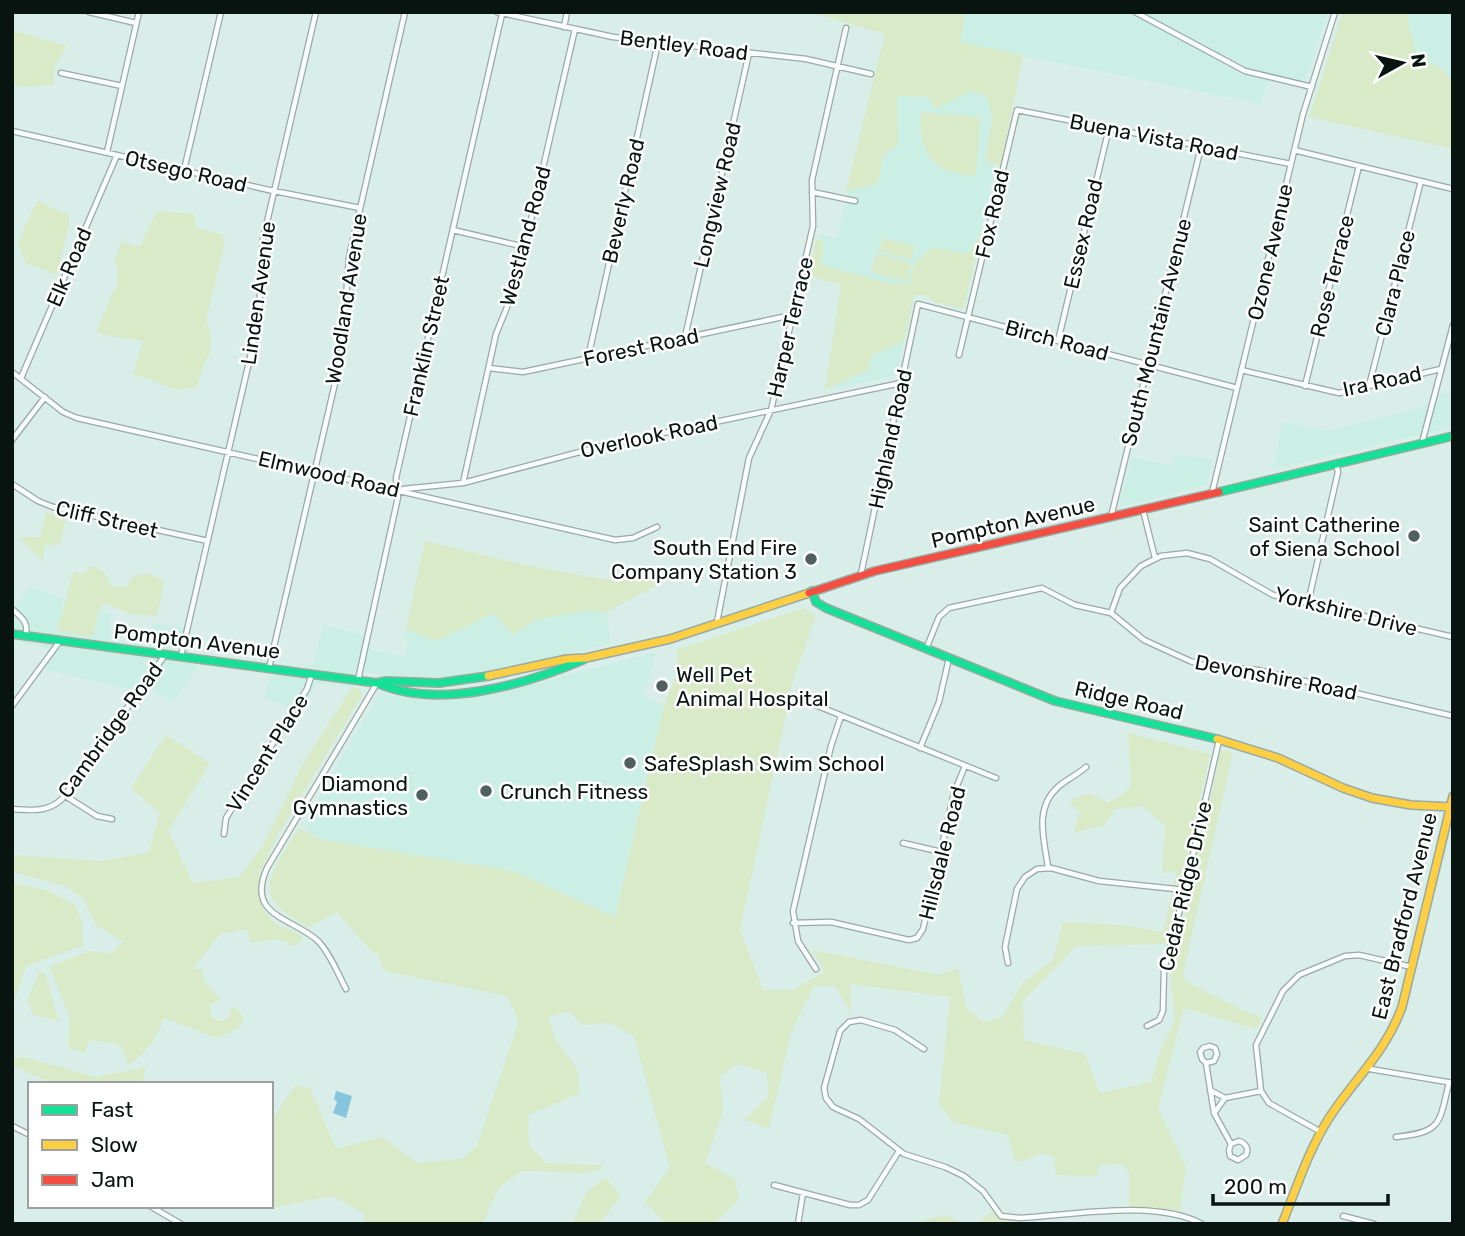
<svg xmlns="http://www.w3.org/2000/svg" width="1465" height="1236" font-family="Rubik,sans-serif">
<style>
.built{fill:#ccefe5}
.green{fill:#d9eac8}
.water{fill:#86c5de}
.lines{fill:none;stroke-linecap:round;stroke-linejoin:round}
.street-casing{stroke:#99a9a4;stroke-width:7}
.fast-casing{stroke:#99a9a4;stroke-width:10}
.slow-casing{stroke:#99a9a4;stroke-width:10}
.jam-casing{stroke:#99a9a4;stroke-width:10}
.street{stroke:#f9fcfc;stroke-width:4.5}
.fast{stroke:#16e098;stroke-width:7}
.slow{stroke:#ffcf43;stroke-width:7}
.jam{stroke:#f24e42;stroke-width:7}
.poi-dot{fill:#50605c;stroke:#fff;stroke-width:2.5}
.labels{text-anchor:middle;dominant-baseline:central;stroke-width:5;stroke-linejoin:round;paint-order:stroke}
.street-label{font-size:21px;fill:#071410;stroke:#fff}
.poi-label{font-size:21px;fill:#071410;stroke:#fff;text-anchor:end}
</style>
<rect width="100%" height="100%" fill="#d9eee8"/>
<path class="built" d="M961,12H1328L1306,80L1268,81L1261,104L955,42Z
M1409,12H1453V85L1444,70L1416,56L1408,22Z
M884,38L1017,66L964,307L960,309L935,302L922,294L914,296L896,375L824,391L844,307L846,272L813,263L818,234L837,238Z
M1442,392L1453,395V427L1274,469L1282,422L1327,431L1424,407Z
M1174,455L1213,459L1207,485L1122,507L1120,504L1132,457L1172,466Z
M30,587L64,599L58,631L99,610L111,614L110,640L150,645L153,623L193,628L190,650L198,667L172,703L155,689L133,690L46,670L47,648L15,641L12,645V604L16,605Z
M584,611L606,612L611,643L520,665L451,676L419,679L356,671L352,687L316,683L306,704L288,707L264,698L271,676L313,665L323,625L362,634L371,650L405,657L408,641L404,640L406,629L436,640L494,613L513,635L535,620Z
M656,652L644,696L664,705L615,917L513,871L323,840L306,830L305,820L379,694L424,699L491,695Z"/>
<path class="green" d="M817,12H965L960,42L1023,55L1001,166L985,161L993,117L986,96L970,91L935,109L928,97L897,96L898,145L883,156L878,183L846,192L885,34L816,14Z
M1343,12H1409L1408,22L1416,55L1444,70L1453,85V149L1309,117Z
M19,32L67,46L54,67V85L17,87L12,81V33Z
M921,112L980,117L976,176C934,174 918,153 921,112Z
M37,201L69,215V227L56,275L26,263L18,242Z
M157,211L194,214L196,228L223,235L224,246L206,320L211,336L210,351L196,387L177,390L133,374L143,341L104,335L96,331L113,293L118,285V267L114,262L122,242L140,246Z
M982,232L963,309L935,302L922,294L914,296L904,341L872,355L870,369L825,390L841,285L809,275L816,239L823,241L822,265L892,284H909L915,263L933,247L959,253H968Z
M883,238L915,247L911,260L879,251Z
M877,253L912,264L907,282L871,272Z
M46,513L66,516L60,545H45L43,562L19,537H40Z
M425,541L516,563L601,579L665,581L606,612L584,611L535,620L513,635L494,613L436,641L406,629Z
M90,566C103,569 107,574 111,586L126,587L133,576L147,573L164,581L157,616L130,614L104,603L99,610L93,637L57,631L73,572L84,574Z
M803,608L816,616L793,681L740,930L763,990H793L825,972L813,950L939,975L958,968L967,1009L984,1022L1003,1016L1023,982L1053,960L1063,922L1121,925L1163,932L1177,871L1162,873L1165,826L1142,806L1115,809L1104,825L1073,833L1080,813L1069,801L1089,793L1109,803L1131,788L1128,733L1210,754L1171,927L1165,944L1076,946L1023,1001L1024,1040L1085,1054L1100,1093L1151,1082L1161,1049L1175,1020L1169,963L1185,914L1221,750L1233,752L1183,975L1187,982L1240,1009L1262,1017L1256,1029L1184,1008L1158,1108L1186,1167L1179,1216L1129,1211V1171L1121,1164L1100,1165L1096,1176L1056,1175L1054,1157L1044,1153L1016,1163L1008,1135L953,1122L939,1104L950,997L850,984L852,1014L835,986H814L791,1033L769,1128L744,1120L768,1097L767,1073L737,1064L720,1076L723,1111L705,1163L735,1179L739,1199L714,1224H666L645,1202L670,1168L634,1036L610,1023L582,1025L569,1011L548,1017L556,1040L577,1069L580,1093L528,1115L529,1145L546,1163L604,1165L598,1171L583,1173L522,1171L499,1187L482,1224H363L365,1214L333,1196L265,1209L263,1206H271V1120L295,1086L310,1088L336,1149L382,1137L417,1163L462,1159L477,1146L519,1021L507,996L384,971L378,954L370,950L337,912L309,927C246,895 271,876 299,828L323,840L513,871L615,917L664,705L677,673V650Z
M352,687L360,689L362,695L277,837L260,872L258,893L265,912L276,924L297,933L304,939L292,947C282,935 266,941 252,943L246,929L220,934L193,968L202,970L205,982L220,999L210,1005L211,1016L218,1021C226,1021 231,1017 231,1008L234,1007L244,1017L239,1028L217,1038L164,1018C156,1039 147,1052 129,1065L119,1044L90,1040L84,1053L68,1047L70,1018L49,967L89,951L112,954L123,941L96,925L83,898L65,886L12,872V855L102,861L149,852L160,813L131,788L166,735L210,763L168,831L193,883L239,877L262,847L301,767Z
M12,883L49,891L75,905L82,923L83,946L26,966L12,1009Z
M39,972L45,973L59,1021L34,1015L27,1002Z
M24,1057L96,1077L146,1067L142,1084H54L12,1066V1059Z
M605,1177L621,1196L599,1224H572L587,1192Z
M995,1210L1014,1220L1013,1224H976Z
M946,1215L966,1224H911Z"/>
<path class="water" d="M336,1091L352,1096L346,1118L333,1113L337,1102L334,1099Z"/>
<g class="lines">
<g class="street-casing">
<path id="street" d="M89,12L136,23
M497,12L613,37L806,59L871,74
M1135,12L1245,71L1312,87
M564,27L567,12
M61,73L122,86
M12,131L269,190L360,208
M1294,150L1453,189
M107,152L139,12
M184,170L221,12
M812,192L855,201
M453,230L525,247
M685,337L749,53
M1058,341L1109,128
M959,355L1017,110L1291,164
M588,358L658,43
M489,368L523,372L792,315
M1241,370L1339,393L1441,369
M12,372L63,412L77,418L615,540L633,538L657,527
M21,378L117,155
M1305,386L1359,166
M1369,386L1421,181
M12,440L45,397
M1422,443L1453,325
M463,483L496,334L516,285L575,29
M12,484L38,501L53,507L208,541
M403,489L463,483L606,445L901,383
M1212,493L1303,114L1335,12
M1143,510L1155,558
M1111,517L1201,147
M861,574L918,304L1237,388
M1308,603L1338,472L1336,464
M12,609C21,617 30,623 25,636
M1111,613L1120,588L1141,566L1161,556L1187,553L1210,559L1273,595L1453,637
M717,622L749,458L771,410L813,226L812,180L846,28
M926,649L939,617L949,608L1042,588L1075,605L1111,613L1144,640L1190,661L1203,665L1258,670L1453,716
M181,656L255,336L259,313L263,239L316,12
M269,668L342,353L349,257L405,12
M358,680L398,497L396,478L502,14
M803,700L996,778
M12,706L60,641
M920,748L939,702L949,658
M64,795L97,816L112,819
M12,809C31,810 47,813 62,799L165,655
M224,834L226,818L307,689L312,674
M903,843L941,852
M1048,867C1044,839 1034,808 1058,787C1067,779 1077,775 1086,767
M793,923L831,922L909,940L917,938L923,929L954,793L965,766
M1008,963L1005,947L1017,889L1025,877L1037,869L1051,868L1099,881L1185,890
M816,969L798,941L793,911L831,746L841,716
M346,989C338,974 330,953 318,941C294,918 245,917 267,868L377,683
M1147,1026L1159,1020L1163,1011L1164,970L1185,890L1219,740
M924,1049L895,1030L861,1020L849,1022L840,1031L824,1088L826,1098L833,1107L859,1119L904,1154L945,1167L964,1176L983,1191L1001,1216L1020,1218C1071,1215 1157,1199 1202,1224
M1206,1063L1202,1059L1200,1052L1203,1048L1210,1046L1215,1048L1217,1054L1214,1061L1206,1063L1214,1113L1231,1144L1229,1150L1230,1156L1238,1160L1246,1155C1249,1149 1246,1143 1239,1141L1231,1144
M1370,1069L1453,1083
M1210,1090L1225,1098L1261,1091
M1215,1112L1225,1098
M12,1126L30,1135
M1321,1132L1269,1103L1261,1091L1256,1045L1283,991L1299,975L1345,956L1359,955L1412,967
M1396,1137C1442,1132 1439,1124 1449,1083
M774,1185L850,1205H859L868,1200L899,1151
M150,1206L181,1224
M1343,1216L1374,1224
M798,1224L803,1193"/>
</g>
<g class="fast-casing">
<path id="fast" d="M1219,492L1453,436
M812,591L816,602L826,608L1055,701L1217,739
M12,634L377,683L386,681L439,683L488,676
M377,683C438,710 524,685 583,660"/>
</g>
<g class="slow-casing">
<path id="slow" d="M488,676L567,659L586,658L670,639L809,593
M1217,739L1278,758L1343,788L1372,798L1411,805L1453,807
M1282,1224C1297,1187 1309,1148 1331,1115C1357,1076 1385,1053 1402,1007L1453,796"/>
</g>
<g class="jam-casing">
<path id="jam" d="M809,593L875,571L1219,492"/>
</g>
<use href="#street" class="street"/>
<use href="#fast" class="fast"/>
<use href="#slow" class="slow"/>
<use href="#jam" class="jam"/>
</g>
<g class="poi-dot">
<circle cx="1414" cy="536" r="7"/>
<circle cx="811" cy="559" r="7"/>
<circle cx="662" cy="686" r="7"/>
<circle cx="630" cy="763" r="7"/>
<circle cx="486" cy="791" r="7"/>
<circle cx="422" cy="795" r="7"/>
</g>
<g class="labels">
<g class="street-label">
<text transform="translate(684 45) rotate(7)">Bentley Road</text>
<text transform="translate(1154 137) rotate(11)">Buena Vista Road</text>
<text transform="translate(186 171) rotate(13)">Otsego Road</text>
<text transform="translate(717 195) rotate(-77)">Longview Road</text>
<text transform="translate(623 201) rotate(-77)">Beverly Road</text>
<text transform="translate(992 214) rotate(-77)">Fox Road</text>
<text transform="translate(1083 234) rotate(-77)">Essex Road</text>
<text transform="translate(525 236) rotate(-75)">Westland Road</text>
<text transform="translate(1270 252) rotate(-77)">Ozone Avenue</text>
<text transform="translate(69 267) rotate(-67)">Elk Road</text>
<text transform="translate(1332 276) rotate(-76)">Rose Terrace</text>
<text transform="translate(1395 283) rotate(-76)">Clara Place</text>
<text transform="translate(258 293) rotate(-82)">Linden Avenue</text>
<text transform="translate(346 299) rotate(-81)">Woodland Avenue</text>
<text transform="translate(790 327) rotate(-77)">Harper Terrace</text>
<text transform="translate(1156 332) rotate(-76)">South Mountain Avenue</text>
<text transform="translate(1057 340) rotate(15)">Birch Road</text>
<text transform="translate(426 346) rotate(-77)">Franklin Street</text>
<text transform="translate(641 347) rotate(-12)">Forest Road</text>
<text transform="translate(1382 381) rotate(-12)">Ira Road</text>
<text transform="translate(649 436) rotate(-12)">Overlook Road</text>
<text transform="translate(890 439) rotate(-78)">Highland Road</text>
<text transform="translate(329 474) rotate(13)">Elmwood Road</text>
<text transform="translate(107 519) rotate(13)">Cliff Street</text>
<text transform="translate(1013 522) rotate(-13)">Pompton Avenue</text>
<text transform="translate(1346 611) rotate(14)">Yorkshire Drive</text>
<text transform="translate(197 641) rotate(7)">Pompton Avenue</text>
<text transform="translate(1276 677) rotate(11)">Devonshire Road</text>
<text transform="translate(1129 700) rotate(13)">Ridge Road</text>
<text transform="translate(110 730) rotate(-54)">Cambridge Road</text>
<text transform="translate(267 753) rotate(-58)">Vincent Place</text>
<text transform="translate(942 853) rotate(-76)">Hillsdale Road</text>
<text transform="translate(1185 886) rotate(-77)">Cedar Ridge Drive</text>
<text transform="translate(1404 916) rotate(-76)">East Bradford Avenue</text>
</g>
<g class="poi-label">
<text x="1400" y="524">Saint Catherine<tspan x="1400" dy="24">of Siena School</tspan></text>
<text x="797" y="547">South End Fire<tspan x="797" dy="24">Company Station 3</tspan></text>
<text x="676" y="674" text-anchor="start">Well Pet<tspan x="676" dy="24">Animal Hospital</tspan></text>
<text x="644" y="763" text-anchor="start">SafeSplash Swim School</text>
<text x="408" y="783">Diamond<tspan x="408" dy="24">Gymnastics</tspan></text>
<text x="500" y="791" text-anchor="start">Crunch Fitness</text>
</g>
</g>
<rect width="1465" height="1236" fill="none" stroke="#071410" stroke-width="28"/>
<rect x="28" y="1082" width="245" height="126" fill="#ffffff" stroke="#9ca19f" stroke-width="2"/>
<rect x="42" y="1105" width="35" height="10" fill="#16e098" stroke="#9ca19f" stroke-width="2"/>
<text x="91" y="1117" font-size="21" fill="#071410">Fast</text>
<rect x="42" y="1140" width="35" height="10" fill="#ffcf43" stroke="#9ca19f" stroke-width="2"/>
<text x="91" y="1152" font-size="21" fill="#071410">Slow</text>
<rect x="42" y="1175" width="35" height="10" fill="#f24e42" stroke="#9ca19f" stroke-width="2"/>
<text x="91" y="1187" font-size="21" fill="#071410">Jam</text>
<g transform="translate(1402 63) rotate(82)" stroke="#ffffff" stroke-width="5" paint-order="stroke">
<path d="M0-5L12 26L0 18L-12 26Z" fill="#071410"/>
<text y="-10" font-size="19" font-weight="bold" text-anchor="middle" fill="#071410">N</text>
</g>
<path d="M1213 1194v10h175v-10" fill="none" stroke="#071410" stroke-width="3.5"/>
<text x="1224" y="1194" font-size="21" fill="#071410" stroke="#ffffff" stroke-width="5" paint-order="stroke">200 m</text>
</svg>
